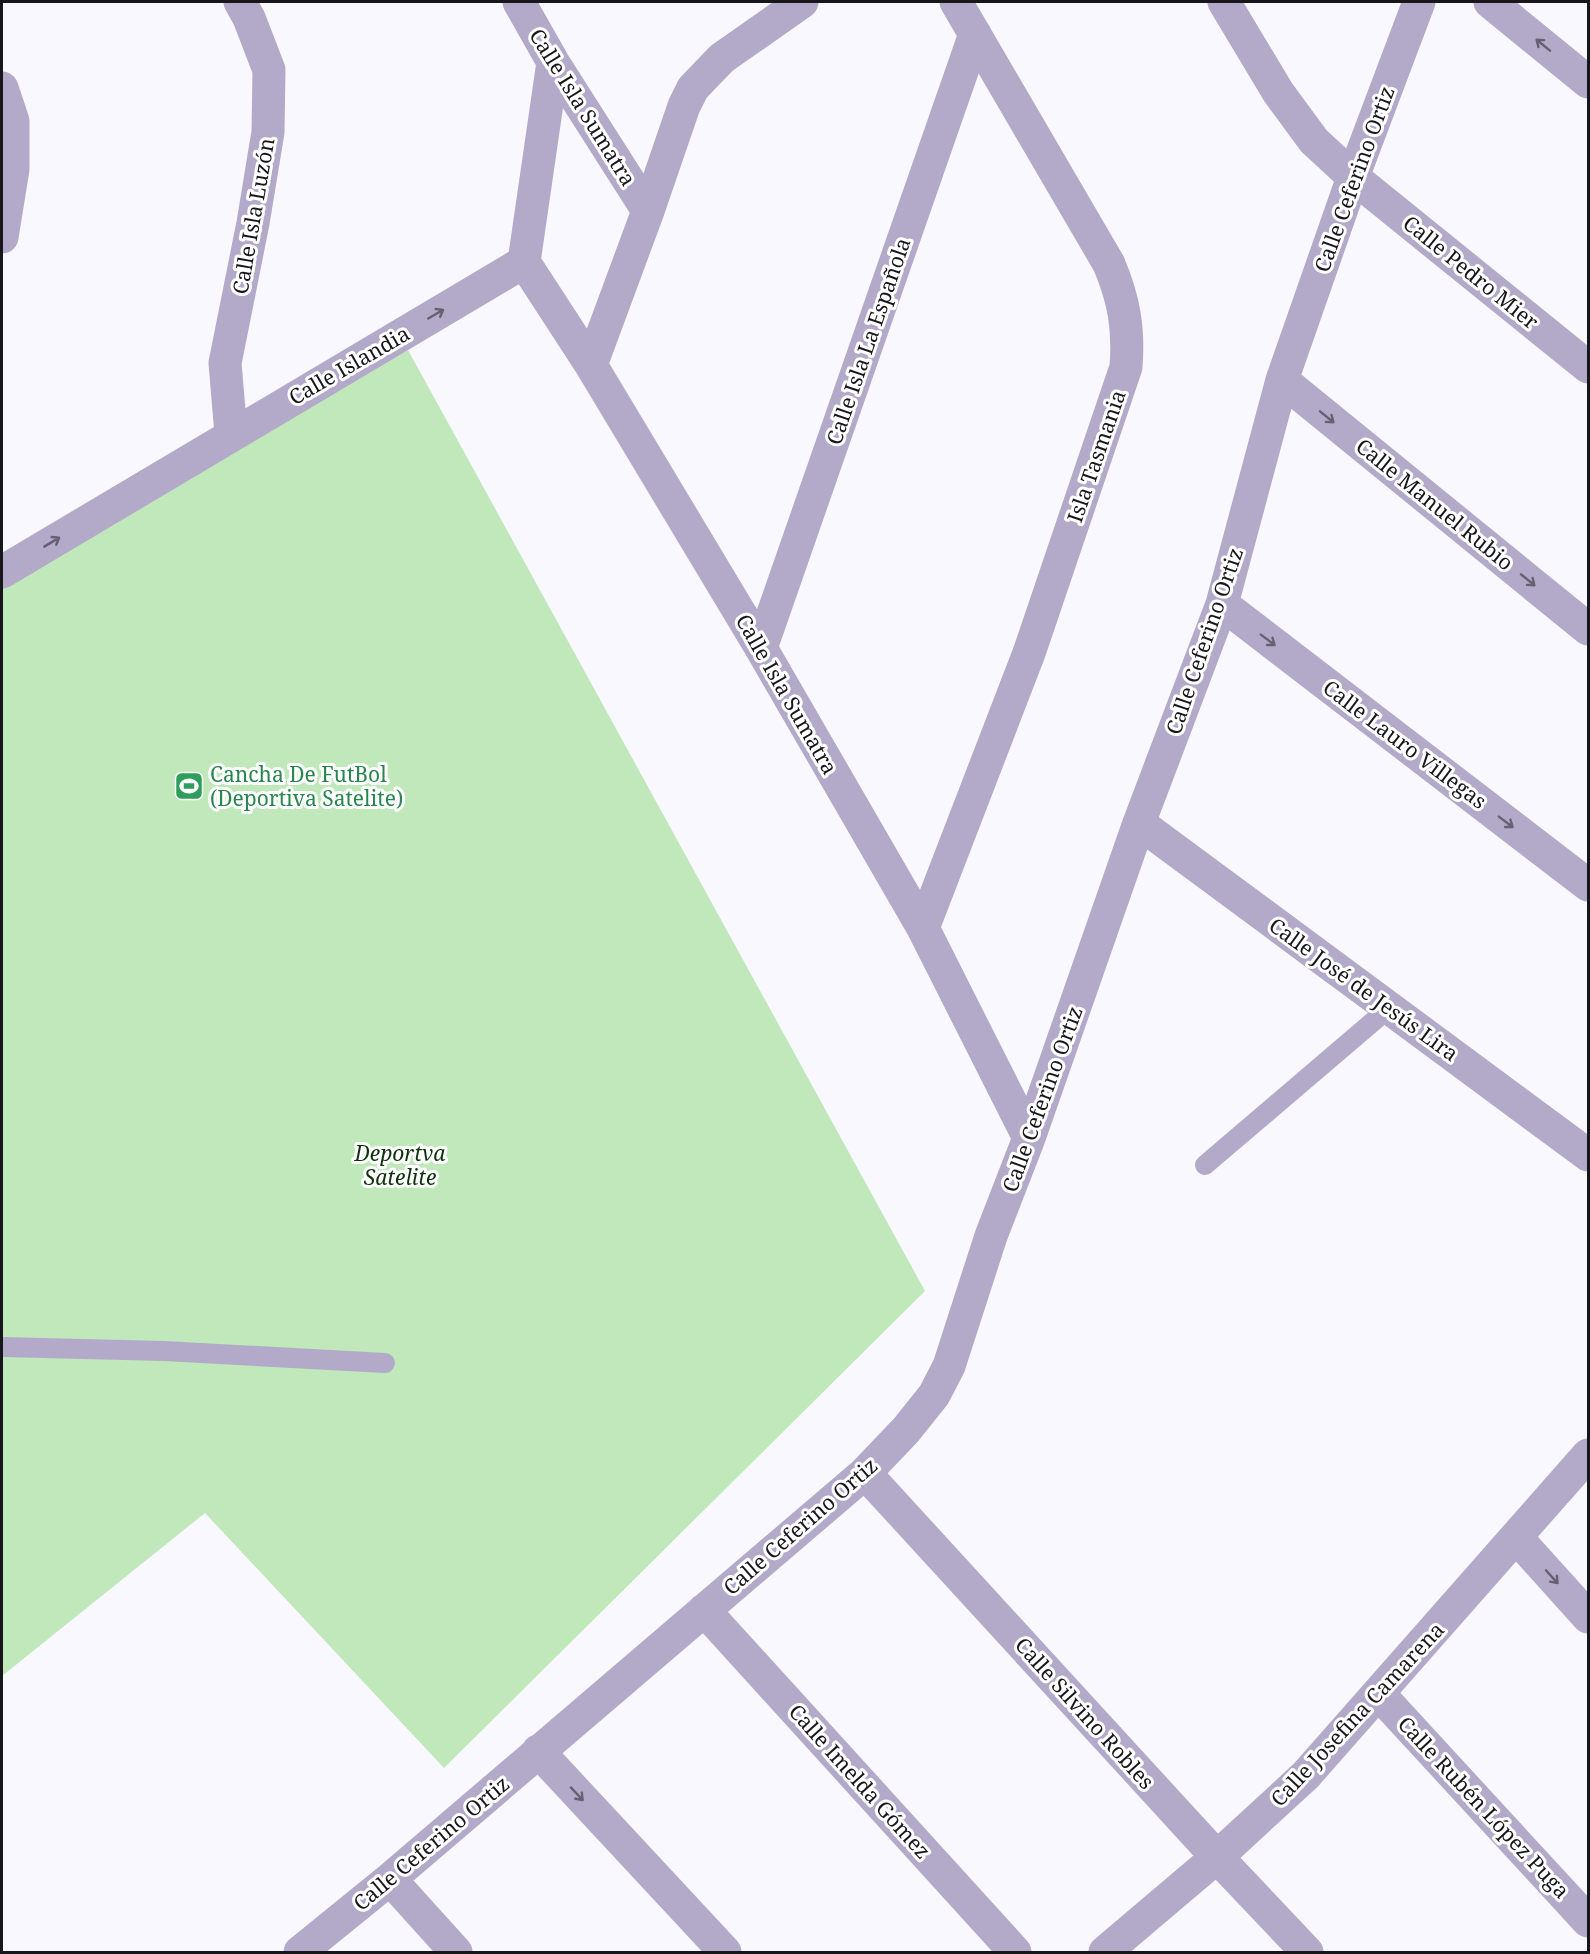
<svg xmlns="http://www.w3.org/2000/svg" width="1590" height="1954" font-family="'Noto Serif',serif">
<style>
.green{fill:#c0e8bb}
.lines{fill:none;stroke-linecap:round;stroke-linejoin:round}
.service{stroke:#b3aac9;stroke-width:20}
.minor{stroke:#b3aac9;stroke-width:33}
.oneway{stroke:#656072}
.labels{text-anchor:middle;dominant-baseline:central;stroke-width:6;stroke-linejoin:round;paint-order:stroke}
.street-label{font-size:21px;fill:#17161b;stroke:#fff}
.leisure-label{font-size:21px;fill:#27864d;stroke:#fff;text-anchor:start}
.park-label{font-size:21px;font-style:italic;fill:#0e330c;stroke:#fff}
</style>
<rect width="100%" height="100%" fill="#f9f8fe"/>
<path class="green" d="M408,350L925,1291L444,1768L205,1513L2,1676V585Z"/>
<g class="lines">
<path class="service" d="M1205,1165L1389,1008
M2,1347L164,1351L385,1363"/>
<path class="minor" d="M519,2L553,62L648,211
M1224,2L1278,92L1314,141L1353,177L1588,367
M1490,2L1588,82
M2,88L13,121V169L2,237
M524,262L591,365L761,648L923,928L1029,1138
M524,262L553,62
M591,365L648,211L684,106L693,88L722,58L802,2
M1282,380L1588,629
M231,434L225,363L253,223L268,132L269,70L249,18L240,2
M2,572L524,262
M1222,604L1588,885
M761,648L975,34
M1139,823L1588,1155
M923,928L1029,653L1126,367C1129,328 1124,300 1109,264L956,2
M865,1473L1217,1857L1307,1952
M1516,1537L1588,1617
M704,1610L1015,1952
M1379,1694L1588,1921
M538,1751L725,1952
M390,1879L456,1952
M300,1952L390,1879L865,1473L906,1430L934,1395L949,1366L991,1236L1029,1138L1139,823L1222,604L1282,380L1353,177L1419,2
M1105,1952L1217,1857L1306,1775L1588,1455"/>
</g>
<defs><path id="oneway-shaft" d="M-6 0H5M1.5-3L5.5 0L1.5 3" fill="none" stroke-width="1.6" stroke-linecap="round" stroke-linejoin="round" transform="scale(1.5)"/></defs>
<g class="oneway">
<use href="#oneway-shaft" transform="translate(1543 45) rotate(-141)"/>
<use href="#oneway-shaft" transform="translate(436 314) rotate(-30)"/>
<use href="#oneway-shaft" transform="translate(1327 417) rotate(39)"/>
<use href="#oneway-shaft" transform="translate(52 542) rotate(-31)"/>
<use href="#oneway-shaft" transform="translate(1528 580) rotate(39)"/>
<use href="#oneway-shaft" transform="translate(1268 640) rotate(37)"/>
<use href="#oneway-shaft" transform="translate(1506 822) rotate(37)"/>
<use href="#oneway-shaft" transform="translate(1552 1577) rotate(48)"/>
<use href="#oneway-shaft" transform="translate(577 1794) rotate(47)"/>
</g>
<defs>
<g id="stadium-square" transform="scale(1.5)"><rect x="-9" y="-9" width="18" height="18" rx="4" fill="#2e9e5b" stroke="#fff"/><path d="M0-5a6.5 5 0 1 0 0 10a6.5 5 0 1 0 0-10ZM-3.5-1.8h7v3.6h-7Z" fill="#fff"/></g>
</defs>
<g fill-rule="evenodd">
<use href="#stadium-square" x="189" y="786"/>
</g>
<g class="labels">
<g class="street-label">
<text transform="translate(583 107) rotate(58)">Calle Isla Sumatra</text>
<text transform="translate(1354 179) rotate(-70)">Calle Ceferino Ortiz</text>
<text transform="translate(253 216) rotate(-80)">Calle Isla Luzón</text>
<text transform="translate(1471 272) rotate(39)">Calle Pedro Mier</text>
<text transform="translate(868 341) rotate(-71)">Calle Isla La Española</text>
<text transform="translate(349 365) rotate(-30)">Calle Islandia</text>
<text transform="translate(1096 456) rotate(-71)">Isla Tasmania</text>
<text transform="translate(1435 504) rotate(39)">Calle Manuel Rubio</text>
<text transform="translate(1204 641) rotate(-71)">Calle Ceferino Ortiz</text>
<text transform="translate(787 694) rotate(60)">Calle Isla Sumatra</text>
<text transform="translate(1405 744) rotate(37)">Calle Lauro Villegas</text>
<text transform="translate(1364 989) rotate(36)">Calle José de Jesús Lira</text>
<text transform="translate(1042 1099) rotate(-70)">Calle Ceferino Ortiz</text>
<text transform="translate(800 1526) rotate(-41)">Calle Ceferino Ortiz</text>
<text transform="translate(1085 1713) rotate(48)">Calle Silvino Robles</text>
<text transform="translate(1357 1714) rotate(-47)">Calle Josefina Camarena</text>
<text transform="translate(860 1781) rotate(48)">Calle Imelda Gómez</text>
<text transform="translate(1484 1807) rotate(47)">Calle Rubén López Puga</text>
<text transform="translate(431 1843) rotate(-40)">Calle Ceferino Ortiz</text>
</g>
<g class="leisure-label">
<text x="210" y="774">Cancha De FutBol<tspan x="210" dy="24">(Deportiva Satelite)</tspan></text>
</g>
<g class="park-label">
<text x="400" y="1153">Deportva<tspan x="400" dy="24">Satelite</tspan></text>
</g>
</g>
<rect width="1590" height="1954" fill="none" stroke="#17161b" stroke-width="6"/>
</svg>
